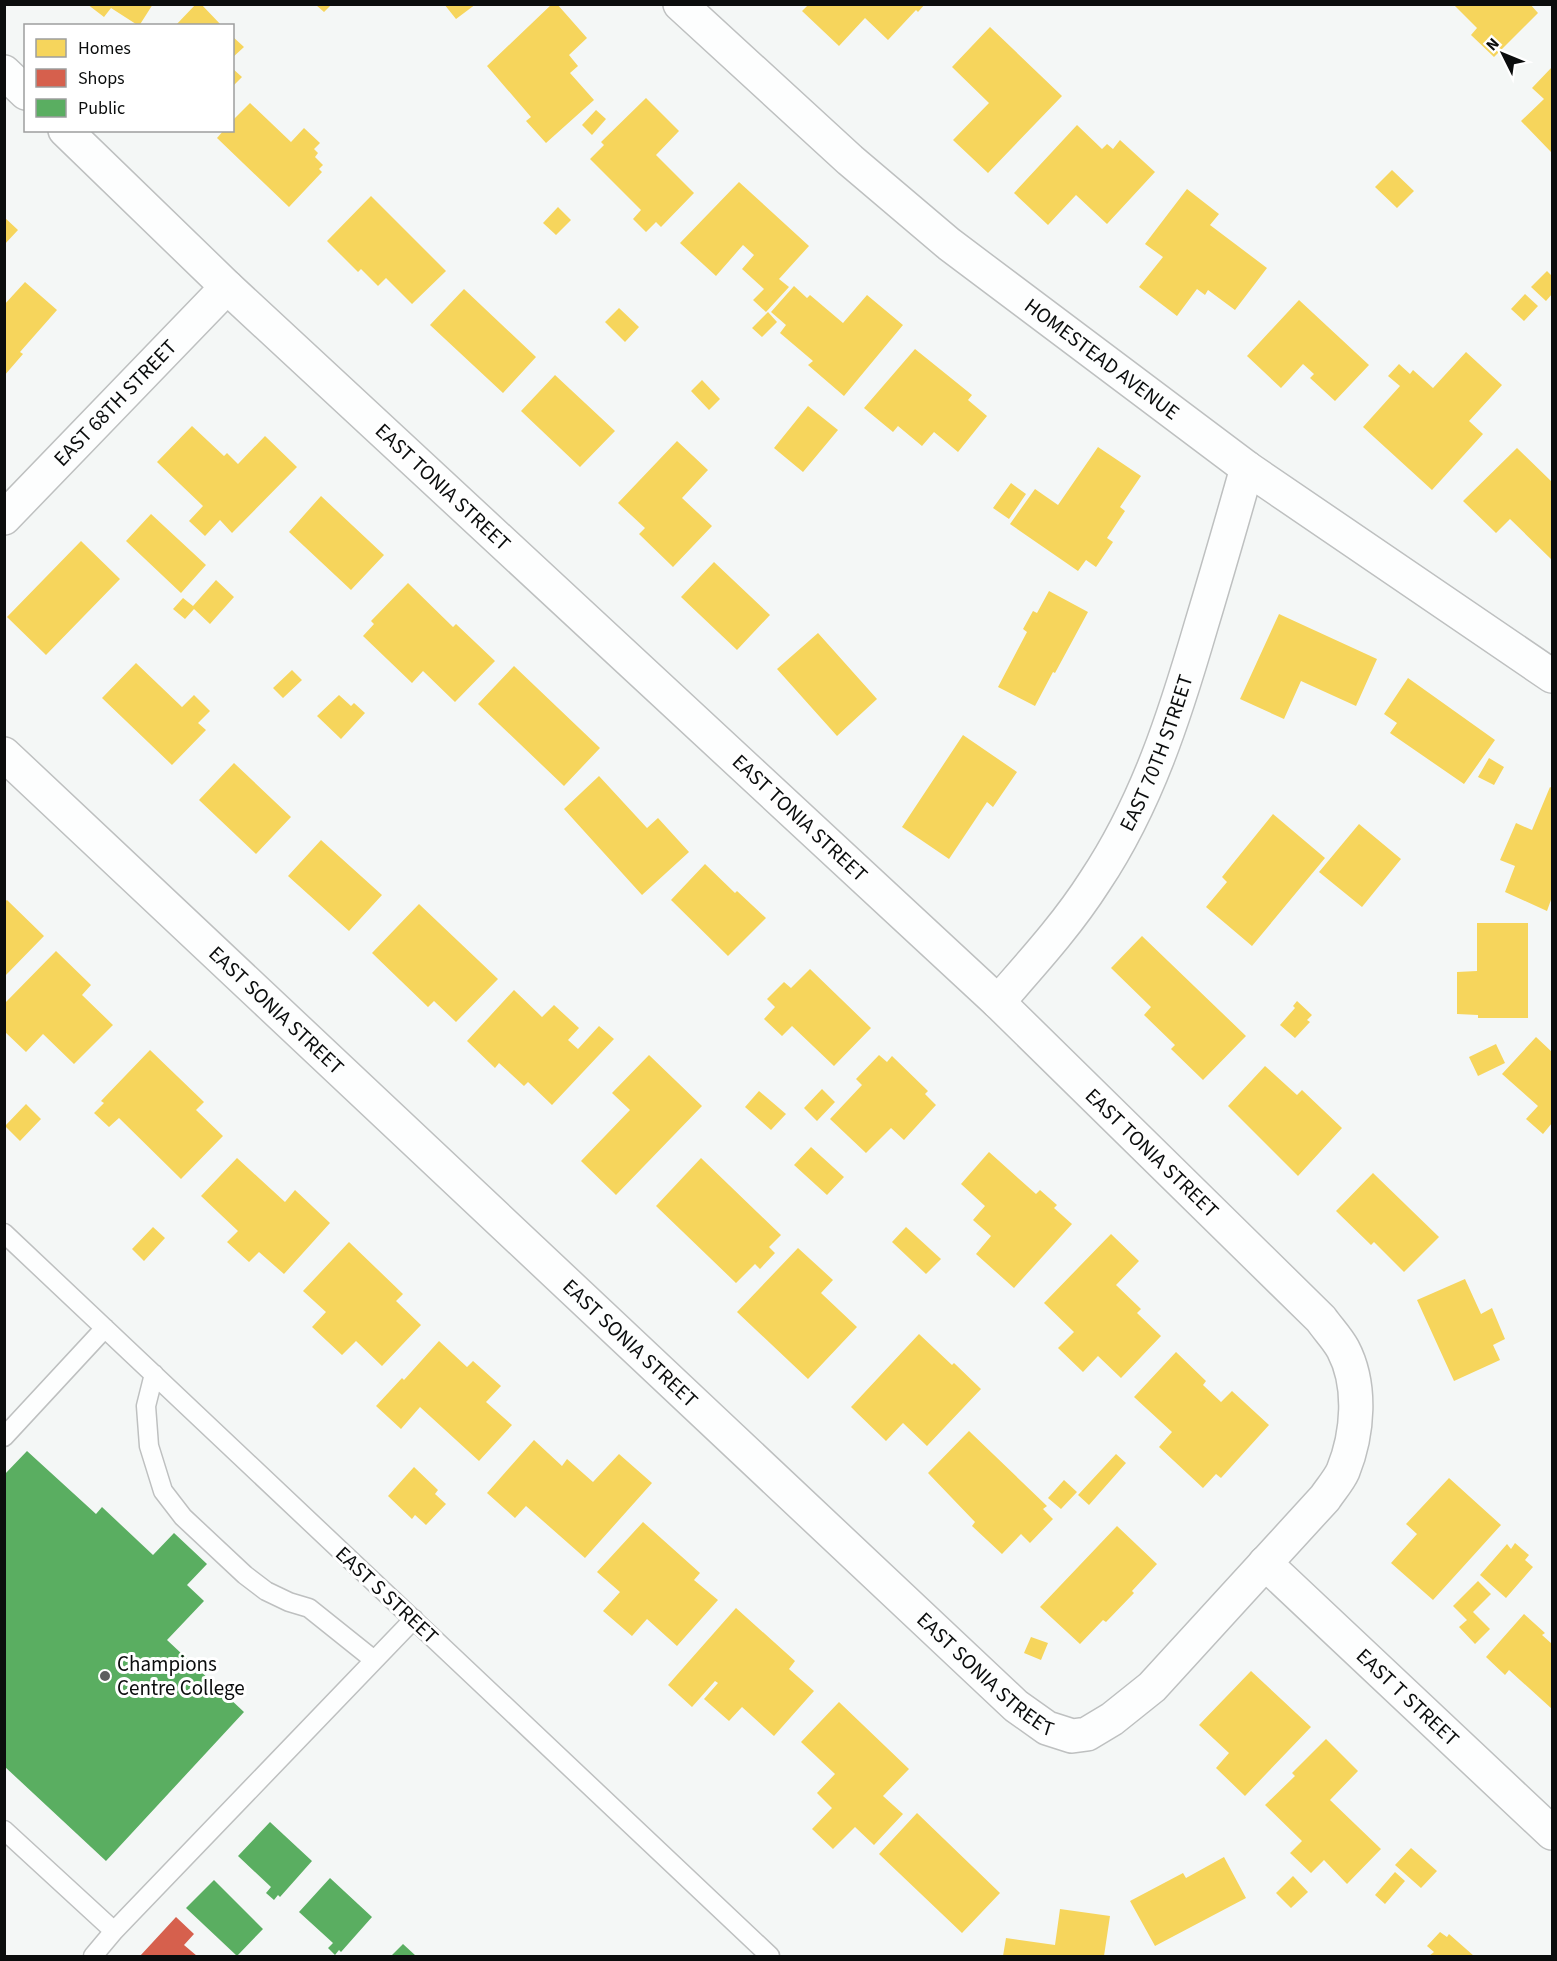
<svg xmlns="http://www.w3.org/2000/svg" width="1557" height="1961" font-family="'Source Sans 3',sans-serif">
<style>
.homes{fill:#f6d55c}
.shops{fill:#d6604d}
.public{fill:#5aae61}
.lines{fill:none;stroke-linecap:round;stroke-linejoin:round}
.service-casing{stroke:#bec0c0;stroke-width:21}
.minor-casing{stroke:#bec0c0;stroke-width:36}
.service{stroke:#fdfefe;stroke-width:18}
.minor{stroke:#fdfefe;stroke-width:33}
.poi-dot{fill:#5d5f5f;stroke:#fff;stroke-width:2}
.labels{text-anchor:middle;dominant-baseline:central;stroke-width:6;stroke-linejoin:round;paint-order:stroke}
.street-label{font-size:21px;fill:#0b0d0d;stroke:#fff}
.poi-label{font-size:21px;fill:#0b0d0d;stroke:#fff;text-anchor:start}
</style>
<rect width="100%" height="100%" fill="#f4f7f6"/>
<path class="homes" d="M87,4H153L139,26L111,8L104,17Z
M196,4H201L222,26H175Z
M444,4H476L456,19Z
M552,4H557L587,38L569,55L578,66L570,73L594,100L546,143L526,121L531,117L487,66Z
M809,4H925L918,12L916,10L888,40L865,18L839,46L802,11Z
M1453,4H1530L1538,13L1494,57L1471,35L1477,28Z
M316,5H331L324,12Z
M990,27L1062,96L988,173L953,140L989,103L952,67Z
M232,36L244,47L232,58Z
M1552,67V150L1551,152L1521,121L1544,99L1532,88Z
M232,68L242,77L232,87Z
M646,98L679,131L656,155L694,193L661,227L656,222L646,232L633,219L641,210L590,159L604,145L601,142Z
M250,103L291,142L304,128L320,143L314,149L318,153L315,157L323,165L319,169L322,172L289,207L217,138L224,130H232V121Z
M596,110L606,119L592,135L582,125Z
M1077,125L1102,149L1107,144L1113,149L1120,140L1155,172L1107,224L1076,195L1048,225L1014,193Z
M1392,170L1414,191L1397,208L1375,187Z
M739,182L809,246L779,279L789,287L766,312L753,300L764,289L742,269L754,255L743,245L716,276L680,243Z
M1187,189L1219,214L1210,225L1267,268L1235,310L1208,290L1205,295L1197,289L1177,316L1139,287L1163,257L1145,244Z
M371,196L446,271L412,304L386,278L378,286L361,269L358,272L327,241Z
M558,207L571,220L556,235L543,223Z
M4,217L18,230L4,245Z
M1547,271L1552,276V294L1546,301L1531,287Z
M25,282L57,310L20,352L23,354L4,376V305Z
M794,286L807,298L810,295L843,323L867,295L903,325L844,396L808,365L813,361L780,333L786,325L771,312Z
M464,289L536,357L503,393L430,325Z
M1525,294L1538,306L1524,321L1511,309Z
M1299,300L1369,365L1335,401L1310,378L1314,374L1303,364L1281,388L1247,356Z
M619,308L639,327L625,342L605,322Z
M768,312L777,322L762,337L752,328Z
M915,349L972,395L968,400L987,416L958,452L934,432L922,446L898,426L893,432L864,408Z
M1466,352L1502,385L1469,421L1483,434L1432,490L1363,427L1400,386L1388,376L1399,364L1410,374L1413,370L1433,388Z
M555,375L615,431L580,467L521,411Z
M702,380L720,399L709,410L691,391Z
M808,406L838,430L803,472L774,448Z
M192,426L224,456L227,453L238,464L265,436L297,467L232,533L220,520L205,536L189,521L203,506L157,462Z
M677,441L708,470L682,498L712,526L673,567L639,534L645,528L618,503Z
M1098,447L1141,476L1120,507L1125,511L1107,538L1113,542L1096,567L1086,560L1078,571L1010,524L1035,489L1058,505Z
M1517,448L1552,482V560L1510,519L1496,533L1463,501Z
M1011,483L1026,494L1009,519L993,508Z
M321,496L384,555L351,590L289,532Z
M151,514L206,565L181,593L126,541Z
M81,541L120,579L46,655L7,617Z
M714,562L770,615L737,650L681,597Z
M216,580L234,597L210,624L194,609L185,619L173,609L183,598L193,606Z
M408,583L453,627L456,624L495,661L455,702L423,671L412,683L363,636L374,624L371,621Z
M1049,591L1088,612L1055,673L1053,672L1035,706L998,687L1027,632L1023,629L1033,611L1037,613Z
M1279,614L1377,659L1356,706L1301,681L1284,719L1240,699Z
M818,633L877,699L837,736L777,669Z
M136,663L182,707L194,695L210,711L198,723L206,730L172,765L102,698Z
M514,666L600,748L564,786L478,704Z
M292,670L302,680L283,698L273,688Z
M1408,678L1495,740L1464,784L1390,733L1397,723L1384,714Z
M339,695L351,706L354,703L365,713L341,739L317,716Z
M963,735L1017,772L993,807L987,802L949,859L902,827Z
M1489,758L1504,767L1494,785L1478,777Z
M234,763L291,817L256,854L199,800Z
M599,776L647,828L658,818L689,852L642,895L564,809Z
M1550,787L1552,788V897L1547,911L1505,892L1515,866L1500,860L1516,823L1532,830Z
M1273,814L1325,858L1252,946L1206,907L1227,882L1222,877Z
M1359,824L1401,859L1362,907L1319,872Z
M321,840L382,895L349,931L288,876Z
M705,864L735,893L737,891L766,918L728,956L671,900Z
M7,900L44,936L4,977V902Z
M419,904L498,979L456,1022L434,1001L428,1007L372,953Z
M1477,923H1528V1018H1478V1015L1457,1014V972L1477,971Z
M1142,936L1246,1036L1203,1080L1171,1049L1175,1045L1144,1015L1151,1007L1111,968Z
M56,951L91,985L82,995L113,1025L74,1064L43,1034L26,1052L4,1031V1004Z
M810,969L871,1028L834,1066L792,1026L782,1036L764,1019L775,1007L767,999L784,982L791,988Z
M514,990L542,1017L554,1005L579,1028L568,1040L578,1049L599,1026L614,1039L552,1105L528,1082L524,1086L499,1063L495,1068L467,1041Z
M1297,1001L1312,1015L1307,1020L1310,1022L1295,1038L1280,1025L1295,1008L1293,1006Z
M1536,1037L1552,1052V1123L1543,1134L1526,1119L1538,1106L1502,1074Z
M1496,1044L1505,1063L1478,1076L1469,1057Z
M150,1050L204,1102L196,1110L223,1136L181,1179L119,1118L109,1127L94,1113L104,1103L101,1101Z
M649,1055L702,1106L616,1195L581,1161L630,1110L612,1093Z
M879,1055L887,1062L892,1056L928,1091L925,1094L936,1105L904,1140L891,1128L866,1153L830,1119L862,1085L856,1079Z
M1265,1066L1297,1095L1302,1090L1342,1128L1298,1176L1228,1106Z
M822,1089L835,1102L817,1121L804,1108Z
M759,1091L786,1114L771,1130L745,1107Z
M26,1104L41,1119L20,1141L5,1126Z
M811,1147L844,1177L827,1195L794,1165Z
M989,1152L1036,1194L1040,1190L1057,1205L1054,1208L1072,1224L1014,1288L976,1254L991,1236L973,1220L985,1206L961,1184Z
M237,1158L285,1202L295,1190L330,1223L284,1274L259,1252L249,1262L227,1242L238,1231L201,1196Z
M701,1158L781,1235L769,1247L775,1253L760,1269L755,1264L736,1283L656,1206Z
M1373,1173L1439,1237L1404,1272L1374,1242L1371,1245L1336,1211Z
M153,1227L165,1238L144,1261L132,1249Z
M906,1227L941,1259L926,1274L892,1242Z
M1111,1234L1139,1261L1116,1285L1141,1309L1137,1313L1161,1336L1121,1378L1098,1356L1083,1372L1058,1348L1074,1332L1044,1303Z
M349,1242L403,1294L396,1301L421,1325L382,1366L356,1341L342,1355L312,1327L326,1312L303,1291Z
M798,1248L833,1280L821,1293L857,1327L808,1379L737,1312Z
M1465,1279L1481,1314L1492,1308L1505,1339L1493,1345L1500,1360L1454,1381L1417,1300Z
M919,1334L952,1365L954,1363L981,1389L927,1446L903,1423L886,1441L851,1407Z
M439,1341L467,1367L473,1361L501,1386L486,1402L512,1425L479,1461L420,1407L401,1429L376,1406L402,1378L404,1380Z
M1176,1352L1206,1381L1203,1385L1221,1402L1232,1391L1269,1425L1221,1478L1216,1474L1203,1488L1159,1447L1172,1432L1134,1397Z
M969,1431L1047,1506L1043,1509L1053,1519L1030,1543L1021,1534L1002,1554L972,1526L975,1522L928,1473Z
M534,1440L562,1466L567,1459L593,1482L619,1454L652,1483L585,1558L526,1506L515,1518L487,1493Z
M1116,1454L1126,1463L1089,1505L1078,1495Z
M414,1467L438,1490L435,1494L446,1504L426,1525L415,1515L412,1519L388,1496Z
M1449,1478L1501,1525L1433,1600L1391,1563L1417,1534L1406,1524Z
M1064,1480L1077,1492L1061,1509L1048,1498Z
M643,1522L700,1573L694,1580L718,1600L677,1646L647,1619L632,1636L603,1611L620,1592L597,1572Z
M1117,1526L1157,1564L1132,1591L1134,1593L1106,1622L1103,1620L1080,1644L1040,1607Z
M1515,1543L1529,1555L1525,1560L1533,1567L1506,1598L1480,1575L1507,1544L1511,1549Z
M1478,1581L1491,1594L1473,1612L1490,1629L1475,1644L1459,1627L1467,1620L1453,1606Z
M736,1608L795,1661L789,1669L814,1691L774,1736L742,1707L729,1721L704,1699L718,1683L715,1681L692,1707L668,1685Z
M1524,1614L1545,1633L1542,1635L1552,1644V1709L1509,1670L1505,1675L1486,1657Z
M1031,1637L1048,1643L1041,1660L1024,1653Z
M1251,1671L1311,1727L1245,1796L1216,1768L1229,1753L1199,1725Z
M839,1702L909,1769L883,1796L903,1814L874,1845L855,1827L833,1849L812,1829L832,1808L817,1793L835,1774L801,1742Z
M1326,1739L1358,1771L1330,1800L1381,1849L1347,1884L1324,1860L1311,1873L1290,1853L1302,1841L1265,1805L1295,1776L1292,1773Z
M917,1813L1000,1893L962,1933L879,1854Z
M1411,1848L1437,1871L1421,1888L1395,1865Z
M1224,1857L1246,1898L1155,1946L1130,1901L1183,1873L1186,1878Z
M1395,1872L1405,1881L1385,1904L1375,1895Z
M1293,1876L1308,1892L1291,1908L1276,1893Z
M1060,1909L1110,1916L1104,1956H1003L1006,1938L1055,1945Z
M1440,1932L1447,1937L1449,1934L1474,1956H1429L1434,1952L1427,1946Z"/>
<path class="shops" d="M176,1917L194,1934L184,1945L197,1956H140Z"/>
<path class="public" d="M27,1451L96,1514L102,1507L153,1555L174,1533L207,1564L187,1585L204,1601L167,1640L244,1712L106,1861L4,1766V1475Z
M270,1822L312,1861L280,1897L278,1895L274,1900L266,1893L271,1887L238,1856Z
M330,1878L372,1917L341,1952L339,1950L335,1955L328,1948L333,1943L299,1912Z
M214,1880L263,1929L237,1956L186,1908Z
M403,1944L416,1956H391Z"/>
<g class="lines">
<g class="service-casing">
<path id="service" d="M4,1233L770,1956
M154,1374L146,1406L149,1446L163,1491L183,1517L245,1575L266,1591L289,1602L309,1608L374,1660
M4,1437L105,1328
M4,1830L114,1931L414,1619
M93,1956L114,1931"/>
</g>
<g class="minor-casing">
<g id="minor">
<path id="s1" d="M680,4L850,160L949,244L1247,468L1552,676"/>
<path d="M4,72L26,93"/>
<path id="s2" d="M4,518L227,287"/>
<path id="s3" d="M4,754L1016,1706L1047,1728L1072,1736L1087,1734L1112,1719L1152,1687L1325,1498C1331,1489 1339,1480 1343,1471C1358,1434 1362,1385 1343,1349C1337,1338 1328,1329 1321,1319L998,1002L227,287L65,130"/>
<path id="s4" d="M998,1002C1032,963 1067,925 1095,881C1147,803 1175,715 1201,626C1217,573 1232,521 1247,468"/>
<path id="s5" d="M1265,1563L1552,1833"/>
</g>
</g>
<use href="#service" class="service"/>
<use href="#minor" class="minor"/>
</g>
<circle class="poi-dot" cx="105" cy="1676" r="6"/>
<g class="labels">
<g class="street-label">
<text stroke="none"><textPath href="#s1" startOffset="552">HOMESTEAD AVENUE</textPath></text>
<text stroke="none"><textPath href="#s2" startOffset="160">EAST 68TH STREET</textPath></text>
<text transform="translate(443 487) rotate(43)">EAST TONIA STREET</text>
<text stroke="none"><textPath href="#s4" startOffset="298">EAST 70TH STREET</textPath></text>
<text transform="translate(800 818) rotate(43)">EAST TONIA STREET</text>
<text stroke="none"><textPath href="#s3" startOffset="374">EAST SONIA STREET</textPath></text>
<text transform="translate(1152 1153) rotate(44)">EAST TONIA STREET</text>
<text stroke="none"><textPath href="#s3" startOffset="860">EAST SONIA STREET</textPath></text>
<text transform="translate(387 1595) rotate(43)">EAST S STREET</text>
<text stroke="none"><textPath href="#s3" startOffset="1346">EAST SONIA STREET</textPath></text>
<text stroke="none"><textPath href="#s5" startOffset="196">EAST T STREET</textPath></text>
</g>
<g class="poi-label">
<text x="117" y="1664">Champions<tspan x="117" dy="24">Centre College</tspan></text>
</g>
</g>
<rect width="1557" height="1961" fill="none" stroke="#0b0d0d" stroke-width="12"/>
<rect x="24" y="24" width="210" height="108" fill="#ffffff" stroke="#9d9e9e" stroke-width="1.5"/>
<rect x="36" y="39" width="30" height="18" fill="#f6d55c" stroke="#9d9e9e" stroke-width="1.5"/>
<text x="78" y="54" font-size="18" fill="#0b0d0d">Homes</text>
<rect x="36" y="69" width="30" height="18" fill="#d6604d" stroke="#9d9e9e" stroke-width="1.5"/>
<text x="78" y="84" font-size="18" fill="#0b0d0d">Shops</text>
<rect x="36" y="99" width="30" height="18" fill="#5aae61" stroke="#9d9e9e" stroke-width="1.5"/>
<text x="78" y="114" font-size="18" fill="#0b0d0d">Public</text>
<g transform="translate(1503 54) rotate(313)" stroke="#ffffff" stroke-width="4.5" paint-order="stroke">
<path d="M0-4.5L10 22L0 15L-10 22Z" fill="#0b0d0d"/>
<text y="-9" font-size="16" font-weight="bold" text-anchor="middle" fill="#0b0d0d">N</text>
</g>
</svg>
